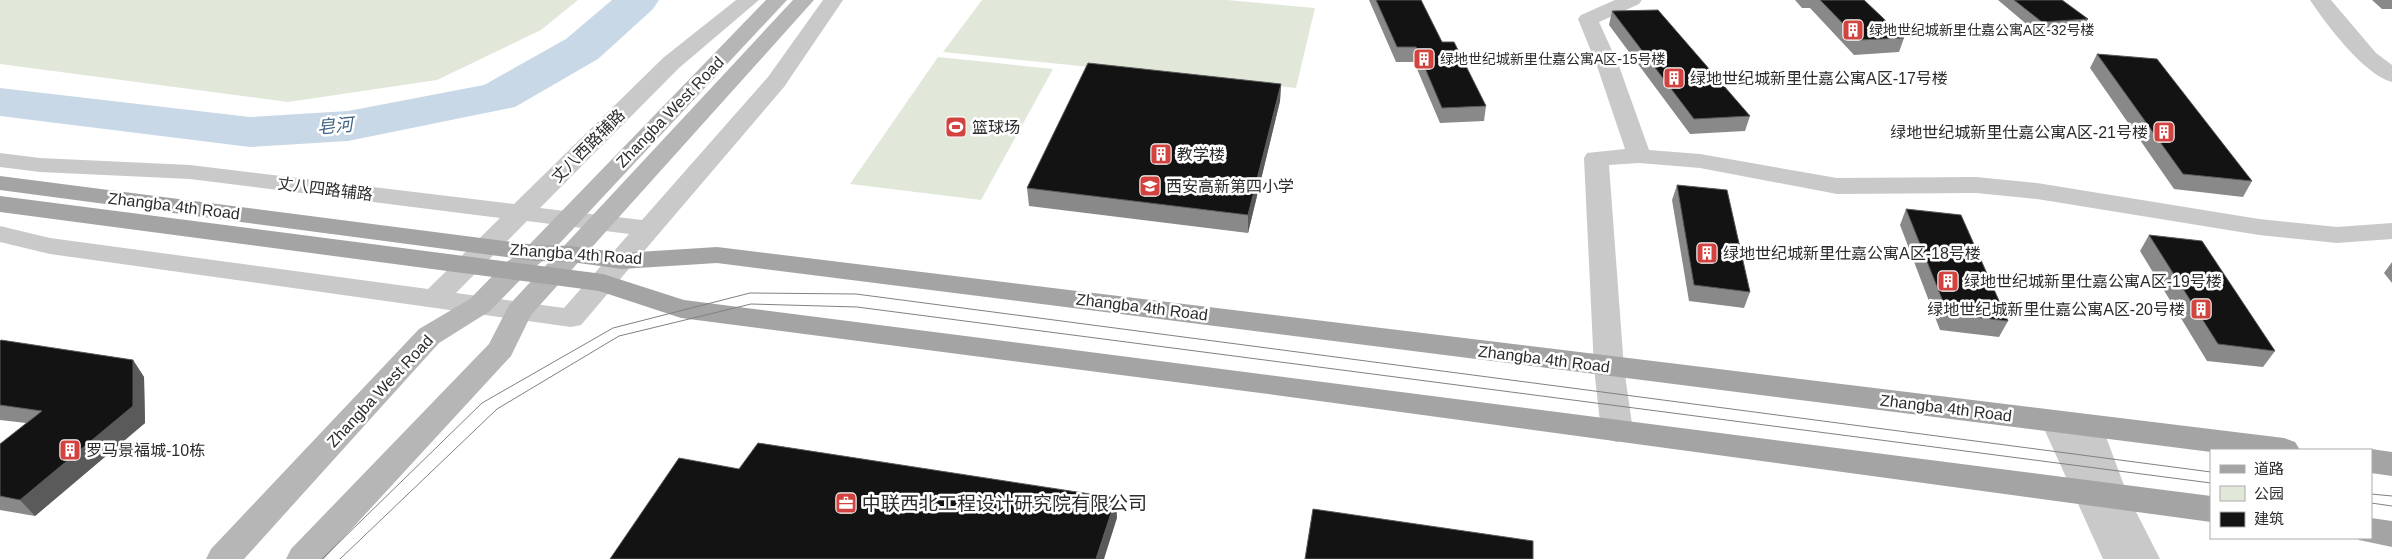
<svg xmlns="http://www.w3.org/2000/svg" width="2392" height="559" font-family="Helvetica,'Noto Sans SC',sans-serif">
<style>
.green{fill:#e1e8da}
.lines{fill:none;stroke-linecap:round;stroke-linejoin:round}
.river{fill:#c8d8e6;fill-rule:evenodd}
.street{fill:#c9c9c9;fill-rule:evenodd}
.secondary{fill:#b6b6b6;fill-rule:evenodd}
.primary{fill:#a4a4a4;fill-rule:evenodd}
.tram{stroke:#818181;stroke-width:1}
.wall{fill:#898989}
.shaded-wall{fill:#5a5a5a}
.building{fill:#131313;stroke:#5a5a5a}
.labels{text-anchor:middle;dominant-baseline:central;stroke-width:5;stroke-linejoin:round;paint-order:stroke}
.far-poi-label{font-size:14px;fill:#2c2c2c;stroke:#fff;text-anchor:start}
.poi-label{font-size:16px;fill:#2c2c2c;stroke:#fff;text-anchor:start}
.street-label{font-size:16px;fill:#2c2c2c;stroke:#fff}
.water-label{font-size:18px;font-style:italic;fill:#436585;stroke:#fff}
.near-poi-label{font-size:19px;fill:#2c2c2c;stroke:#fff;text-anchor:start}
</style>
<rect width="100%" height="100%" fill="#fff"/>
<path class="green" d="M0,0H578L541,30L437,80L288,102L0,64Z
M982,0H1227L1315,8L1296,88L943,52Z
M938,57L1053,69L981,200L850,184Z"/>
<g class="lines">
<path class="river" d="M612,0H659L653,9L598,59L515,107L348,141L250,147L0,116V88L250,117L348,111L484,85L566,39Z"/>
<path class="street" d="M736,0H759L679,68L540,208L642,220L768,77L823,0H843L784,87L581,325L571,327L50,254L0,242V226L50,238L428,289L500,218L190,179L40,172L0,167V153L40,158L190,165L514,204L663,58ZM527,221L629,234L564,308L456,293Z
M1615,0H1642L1639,4L1599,22L1619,66L1649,150L1700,154L1837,178L1976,177L2037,183L2259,219L2337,227L2392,223V239L2337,243L2259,235L2037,199L1976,193L1837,194L1700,168L1639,163L1609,165L1624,368L1633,431L1628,439L1617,442L1606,439L1601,431L1594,368L1584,158L1587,153L1625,149L1597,66L1578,19L1581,15Z
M2310,0H2331L2376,53L2392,65V82C2364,75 2326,24 2310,0Z
M2057,411L2068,414L2074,424L2077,418L2088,415L2099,418L2128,496L2160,559H2103L2041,422L2046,414Z"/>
<path class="secondary" d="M766,0H787L545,259L524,276L490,311L439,343L244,559H206L211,549L419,329L470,299L504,264L527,247Z
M793,0H814L531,315L511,356L324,559H286L291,549L489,344L509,305Z"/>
<path class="primary" d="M0,176L536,245L571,246L622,253L717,247L2284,438L2295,442L2300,450H2211V452L717,263L622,269L571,262L536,261L0,190Z
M0,196L603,274L684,300L2211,496V522L1275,395L681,318L599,291L0,212Z
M2371,449L2392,452V476L2371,473V450H2367Z
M2371,518L2392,521V547L2359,540L2358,538H2371Z"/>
<path class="tram" d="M2371,494L2392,496
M2371,503L2392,506
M322,559L482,403L613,328L750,293L856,294L2211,472
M340,559L497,409L619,336L751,304L857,307L2211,483"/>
</g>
<path class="wall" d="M1369,0H1421L1442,42L1486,106L1484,121L1440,123L1414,62H1396Z
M1795,0H1864L1904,38L1899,52L1854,55L1810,8H1802Z
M1998,0H2062L2088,19L2083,30L2037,33Z
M2372,0H2392V9H2382Z
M1612,11L1750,116L1745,131L1690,134L1609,25Z
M2097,54L2252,181L2243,197L2174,189L2090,68Z
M1281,84L1280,101L1248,233L1029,206L1027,188Z
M1677,185L1750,292L1744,308L1689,301L1672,200Z
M1906,209L2008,321L1999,337L1940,330L1900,225Z
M2149,235L2275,351L2263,367L2207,361L2140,251Z
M2392,262V283L2384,273Z
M0,341L133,360L144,377L145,423L35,516L0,510V444L26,423L0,420Z"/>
<path class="shaded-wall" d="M1281,84L1280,101L1248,233V215Z
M133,360L144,377L145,423L35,516L20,500Z
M1116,498L1117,518L1104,559H1096Z"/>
<path class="building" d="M1376,0H1421L1442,42H1454L1486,106L1442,108L1416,47H1397Z
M1820,0H1864L1904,38L1859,40Z
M2014,0H2062L2088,19L2042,22Z
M1658,10L1750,116L1694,119L1612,11Z
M2097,54L2157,59L2252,181L2183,174Z
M1088,63L1281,84L1248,215L1027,188Z
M1677,185L1727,190L1750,292L1694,285Z
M1906,209L1961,215L2008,321L1948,314Z
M2149,235L2202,241L2275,351L2218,344Z
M1,340L133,360V406L20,500L0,496V444L42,411L0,405V341Z
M758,443L1116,498L1096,559H610L679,458L739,469Z
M1313,509L1533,541V559H1305Z"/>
<defs>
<g id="building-square" transform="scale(1.125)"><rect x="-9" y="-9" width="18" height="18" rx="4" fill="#d2423f" stroke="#fff"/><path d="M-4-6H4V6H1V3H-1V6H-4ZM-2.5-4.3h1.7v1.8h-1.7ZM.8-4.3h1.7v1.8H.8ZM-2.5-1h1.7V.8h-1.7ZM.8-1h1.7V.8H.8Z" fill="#fff"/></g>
<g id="stadium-square" transform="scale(1.125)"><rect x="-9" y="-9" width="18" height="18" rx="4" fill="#d2423f" stroke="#fff"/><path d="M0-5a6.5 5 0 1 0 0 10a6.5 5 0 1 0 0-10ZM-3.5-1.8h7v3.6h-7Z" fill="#fff"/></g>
<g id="school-square" transform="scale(1.125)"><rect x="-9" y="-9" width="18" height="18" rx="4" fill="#d2423f" stroke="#fff"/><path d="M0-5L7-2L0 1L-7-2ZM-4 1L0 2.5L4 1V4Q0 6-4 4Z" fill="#fff"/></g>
<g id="office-square" transform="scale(1.125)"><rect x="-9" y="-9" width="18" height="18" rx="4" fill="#d2423f" stroke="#fff"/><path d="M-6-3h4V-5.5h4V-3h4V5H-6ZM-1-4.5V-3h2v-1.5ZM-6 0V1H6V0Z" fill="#fff"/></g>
</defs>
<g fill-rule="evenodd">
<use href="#building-square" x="1853" y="30"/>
<use href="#building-square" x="1424" y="59"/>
<use href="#building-square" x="1674" y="78"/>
<use href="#stadium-square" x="956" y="127"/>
<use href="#building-square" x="2164" y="132"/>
<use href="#building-square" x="1161" y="154"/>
<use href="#school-square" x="1150" y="186"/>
<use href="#building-square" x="1707" y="253"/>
<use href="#building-square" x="1948" y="281"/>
<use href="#building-square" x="2201" y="309"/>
<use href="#building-square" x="70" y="450"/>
<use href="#office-square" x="846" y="503"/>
</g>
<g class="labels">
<g class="far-poi-label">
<text x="1869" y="30">绿地世纪城新里仕嘉公寓A区-32号楼</text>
<text x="1440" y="59">绿地世纪城新里仕嘉公寓A区-15号楼</text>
</g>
<g class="poi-label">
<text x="1690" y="78">绿地世纪城新里仕嘉公寓A区-17号楼</text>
<text x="972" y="127">篮球场</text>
<text x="2148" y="132" text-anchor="end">绿地世纪城新里仕嘉公寓A区-21号楼</text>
<text x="1177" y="154">教学楼</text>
<text x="1166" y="186">西安高新第四小学</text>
<text x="1723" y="253">绿地世纪城新里仕嘉公寓A区-18号楼</text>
<text x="1964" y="281">绿地世纪城新里仕嘉公寓A区-19号楼</text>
<text x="2185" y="309" text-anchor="end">绿地世纪城新里仕嘉公寓A区-20号楼</text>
<text x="86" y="450">罗马景福城-10栋</text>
</g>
<g class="street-label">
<text transform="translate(670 112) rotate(-46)">Zhangba West Road</text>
<text transform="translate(588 146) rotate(-45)">丈八西路辅路</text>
<text transform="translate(325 189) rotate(7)">丈八四路辅路</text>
<text transform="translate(174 206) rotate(7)">Zhangba 4th Road</text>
<text transform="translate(576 254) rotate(4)">Zhangba 4th Road</text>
<text transform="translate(1142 307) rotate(7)">Zhangba 4th Road</text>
<text transform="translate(1544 359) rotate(7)">Zhangba 4th Road</text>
<text transform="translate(380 391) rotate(-47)">Zhangba West Road</text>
<text transform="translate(1946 408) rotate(7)">Zhangba 4th Road</text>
</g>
<g class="water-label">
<text transform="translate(335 126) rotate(-5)">皂河</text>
</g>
<g class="near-poi-label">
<text x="862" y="503">中联西北工程设计研究院有限公司</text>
</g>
</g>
<rect x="2210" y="449" width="162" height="90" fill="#ffffff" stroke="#ababab"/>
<rect x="2220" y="465" width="25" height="8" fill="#a4a4a4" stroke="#ababab"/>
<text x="2254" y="474" font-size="15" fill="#2c2c2c">道路</text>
<rect x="2220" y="486" width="25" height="15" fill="#e1e8da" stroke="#ababab"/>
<text x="2254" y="499" font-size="15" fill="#2c2c2c">公园</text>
<rect x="2220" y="512" width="25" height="15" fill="#131313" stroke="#ababab"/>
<text x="2254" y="524" font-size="15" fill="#2c2c2c">建筑</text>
</svg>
